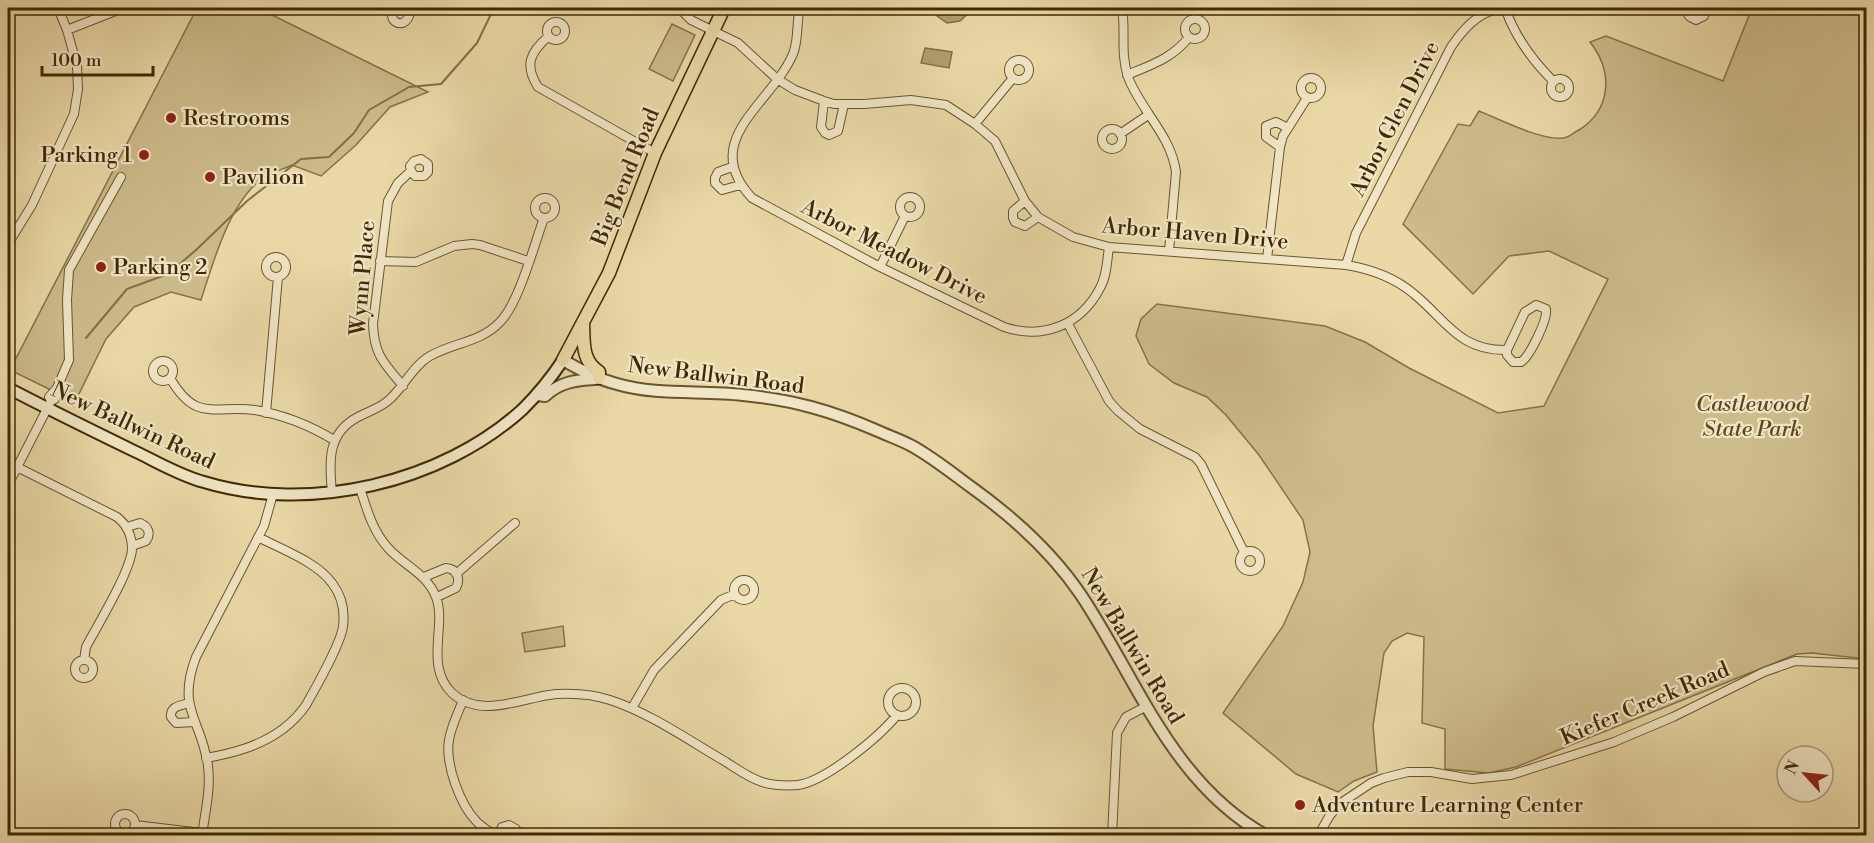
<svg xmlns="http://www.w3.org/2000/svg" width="1874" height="843" font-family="'Libre Bodoni',serif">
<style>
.green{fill:#cdbb8b;stroke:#877248;stroke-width:1.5}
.water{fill:#b19d70;stroke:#846f45;stroke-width:1.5}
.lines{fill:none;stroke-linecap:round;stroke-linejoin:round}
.stream{stroke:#846f45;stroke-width:2}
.minor-casing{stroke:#6b552e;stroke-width:10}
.tertiary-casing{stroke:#6b552e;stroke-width:14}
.secondary-casing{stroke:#412905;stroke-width:14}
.primary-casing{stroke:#412905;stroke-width:15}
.minor{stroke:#f1e6c6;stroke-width:8}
.tertiary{stroke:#f1e6c6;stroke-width:10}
.secondary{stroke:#f1e6c6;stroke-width:10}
.primary{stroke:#ead9a7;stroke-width:12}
.poi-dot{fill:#8f2418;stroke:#f1e6c6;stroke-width:2}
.labels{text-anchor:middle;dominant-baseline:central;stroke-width:4.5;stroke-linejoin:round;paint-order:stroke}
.poi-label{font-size:22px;fill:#412905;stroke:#f1e6c6;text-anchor:start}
.street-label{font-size:22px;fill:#412905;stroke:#f1e6c6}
.park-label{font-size:22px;font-style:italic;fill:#5d4620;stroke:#f1e6c6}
</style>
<rect width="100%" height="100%" fill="#ead9a7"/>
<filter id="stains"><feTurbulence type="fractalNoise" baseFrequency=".00333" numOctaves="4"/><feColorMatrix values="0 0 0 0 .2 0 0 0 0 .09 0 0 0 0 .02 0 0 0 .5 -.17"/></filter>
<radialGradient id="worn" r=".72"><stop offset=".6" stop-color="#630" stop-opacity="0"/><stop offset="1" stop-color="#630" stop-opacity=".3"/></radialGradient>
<path class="green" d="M197,8H258L428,92L390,107L356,145L321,176L292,165C281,170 267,174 258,182C228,208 213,263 201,300L171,292L134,307L106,339L73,406L53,391L10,370Z
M1752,8H1866V659L1812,653L1797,654L1516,767L1489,773L1445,769V729L1422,723L1424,637L1407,633L1392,641L1384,653L1373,726L1377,772L1354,781L1338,792L1296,774L1223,713L1283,626L1303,582L1310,552L1303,520L1259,455L1226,415L1207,397L1174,383L1149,364L1136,336L1141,319L1157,304L1325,326L1365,342L1409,368L1498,413L1544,406L1608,279L1549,251L1509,256L1473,294L1403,224L1458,124L1470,126L1479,111C1499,119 1542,141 1563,138C1568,138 1574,132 1579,130C1612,109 1613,71 1590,42L1606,36L1723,81Z
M672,24L695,35L673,81L649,69Z
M563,626L565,646L525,652L522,633Z"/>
<path class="water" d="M934,8H974L960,21L947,23L937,16Z
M925,48L952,52L949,68L921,63Z"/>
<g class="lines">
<path class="stream" d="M86,338L127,289L168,274L196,250L247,201L301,159L329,157L354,133L369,110L409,87L441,84L477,43L494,8
M1855,836L1866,829"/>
<g class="minor-casing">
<path id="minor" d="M395,8C385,20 403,31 409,16L405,8
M679,8L691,20L738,43L777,79L795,90L824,101L834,104H864L911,100L946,105L975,124L995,141L1025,201L1038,217L1073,237L1109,247L1346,265C1371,269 1394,277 1414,294C1446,320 1459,351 1507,350
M800,8C796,23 799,39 793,54C771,105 698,140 752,198L880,267L1004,327C1043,340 1081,325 1100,288C1107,276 1107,260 1109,247
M1122,8C1126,32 1120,52 1128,77C1141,111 1171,135 1176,172L1169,251
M1505,8C1515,37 1531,59 1553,81
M1683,8L1690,17L1696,20L1704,16L1706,8
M1185 29a10 10 0 1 1 20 0a10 10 0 1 1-20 0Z
M547 31a9 9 0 1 1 18 0a9 9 0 1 1-18 0Z
M67,30L123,8
M549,36C530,52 524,65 538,87L655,153
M1009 70a10 10 0 1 1 20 0a10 10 0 1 1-20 0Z
M1127,75C1151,65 1173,58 1189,37
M1301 88a10 10 0 1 1 20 0a10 10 0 1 1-20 0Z
M1551 88a9 9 0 1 1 18 0a9 9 0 1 1-18 0Z
M824,101L821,127L825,133L829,135L838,131L844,104
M975,124L1013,78
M1102 139a10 10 0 1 1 20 0a10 10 0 1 1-20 0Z
M1120,134L1148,115
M1280,147L1266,137V126L1276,122L1288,128
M732,167L718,172L715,178V183L722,190L740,185
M900 207a10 10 0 1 1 20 0a10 10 0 1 1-20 0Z
M535 208a10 10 0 1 1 20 0a10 10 0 1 1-20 0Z
M1025,201L1013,211V218L1015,222L1025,226L1038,217
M8,244L32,205L74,114L78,89L77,66L67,30L58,8
M266 267a10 10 0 1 1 20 0a10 10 0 1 1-20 0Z
M1267,259L1280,147L1283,136L1307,98
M380,261L416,262L454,246L472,244L480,245L528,261
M1346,265L1356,233L1451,47C1464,28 1476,15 1498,8
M880,267L905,216
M1536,305L1546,309C1548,319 1530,356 1521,362H1513L1507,355V350L1525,312Z
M1068,324L1109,401L1118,411L1140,429L1195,457L1201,464L1244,552
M153 371a10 10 0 1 1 20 0a10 10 0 1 1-20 0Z
M170,378C196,423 214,405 255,410C285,415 309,425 334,440
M403,386C384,363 374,355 373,324L388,201L398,183L411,171L410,166L414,161L421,159L428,164V172L424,176H415L411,171
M51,401L49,397L57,388L69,360L67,300L69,270L121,177
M266,413L278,277
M17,467L117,517C127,525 132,536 132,549C131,571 97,626 86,647L84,660
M8,485L51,401L55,399L57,388
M360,488C367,510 373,532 389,549C405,566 427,574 436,597C447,625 424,666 452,693C481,720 523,697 556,694C574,693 593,694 610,700C650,713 690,741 726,762C737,769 749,778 762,782C773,785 786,786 798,785C826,781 879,737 897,715
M332,492C329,462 327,433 358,417C369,411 381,408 390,399C404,386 414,365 430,356C454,342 480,343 500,322C519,303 534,245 544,218
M127,527L140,523C149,527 151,534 146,541L132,546
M1240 561a10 10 0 1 1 20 0a10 10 0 1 1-20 0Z
M456,574L515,523
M424,577L446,568C457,569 461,578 456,588L437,597
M734 590a10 10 0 1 1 20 0a10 10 0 1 1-20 0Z
M75 669a9 9 0 1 1 18 0a9 9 0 1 1-18 0Z
M888 702a14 14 0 1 1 28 0a14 14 0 1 1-28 0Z
M463,700C458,713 451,727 449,740C445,764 460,805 477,822C483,828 490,832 497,836
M189,703C180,706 170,706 171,717L176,723L194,722
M632,708L654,670L721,600L735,594
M206,758C234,753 260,746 283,729C292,722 300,714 306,705C314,691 342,641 343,626C345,610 342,596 332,583C317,562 281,549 258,537
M115 824a10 10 0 1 1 20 0a10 10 0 1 1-20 0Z
M135,825L202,833
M202,836C205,812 211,790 208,766C202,720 176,710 196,657L264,526L273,494
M498,836L502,827L509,825L516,829L519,836
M1112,836L1117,733L1126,717L1145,707
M1318,836L1330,815L1341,803L1371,783L1384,778L1408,772H1431L1472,779L1511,775L1614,742L1673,717L1764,672L1795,661L1866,664"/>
</g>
<g class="tertiary-casing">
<path id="tertiary" d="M563,360C581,370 597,379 617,384C657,396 702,390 743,395C794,400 832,411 878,431C889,436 901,440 912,446C932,457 952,473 971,487C1013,517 1052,552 1081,595C1137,679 1172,784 1267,836
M537,395L545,396C560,382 576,380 595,379"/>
</g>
<g class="secondary-casing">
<path id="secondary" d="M8,388C48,409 89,429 130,449C154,460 178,475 204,482C309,514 442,483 523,409C538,394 551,378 563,360"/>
</g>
<g class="primary-casing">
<path id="primary" d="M583,322C584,342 581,360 599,372V378
M563,360L609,273L655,153L724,8"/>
</g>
<use href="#minor" class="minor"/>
<use href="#tertiary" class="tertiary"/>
<use href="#secondary" class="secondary"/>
<use href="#primary" class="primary"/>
</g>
<g class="poi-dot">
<circle cx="171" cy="118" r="6"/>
<circle cx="144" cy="155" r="6"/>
<circle cx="210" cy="177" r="6"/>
<circle cx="101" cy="267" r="6"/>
<circle cx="1300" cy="805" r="6"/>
</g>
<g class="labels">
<g class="poi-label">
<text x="183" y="118">Restrooms</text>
<text x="132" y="155" text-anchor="end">Parking 1</text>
<text x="222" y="177">Pavilion</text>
<text x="113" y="267">Parking 2</text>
<text x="1312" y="805">Adventure Learning Center</text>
</g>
<g class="street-label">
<text transform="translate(1395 119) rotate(-63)">Arbor Glen Drive</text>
<text transform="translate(626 177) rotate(-68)">Big Bend Road</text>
<text transform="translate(1195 234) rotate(5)">Arbor Haven Drive</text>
<text transform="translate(894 252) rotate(27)">Arbor Meadow Drive</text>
<text transform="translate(363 278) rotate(-85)">Wynn Place</text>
<text transform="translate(716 376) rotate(7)">New Ballwin Road</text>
<text transform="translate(133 426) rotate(25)">New Ballwin Road</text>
<text transform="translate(1132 646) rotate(59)">New Ballwin Road</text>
<text transform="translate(1645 704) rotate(-23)">Kiefer Creek Road</text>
</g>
<g class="park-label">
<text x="1752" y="404">Castlewood<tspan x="1752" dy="25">State Park</tspan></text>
</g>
</g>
<rect width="1874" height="843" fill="none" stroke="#ead9a7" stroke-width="30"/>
<rect x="9" y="9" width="1856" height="825" fill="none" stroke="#412905" stroke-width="3"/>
<rect x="15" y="15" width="1844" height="813" fill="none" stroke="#412905" stroke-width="1.5"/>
<g transform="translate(1805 774) rotate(297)"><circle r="28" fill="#f1e6c6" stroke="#ab9a79" stroke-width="1.5"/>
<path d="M0-4.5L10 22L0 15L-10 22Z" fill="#8f2418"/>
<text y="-9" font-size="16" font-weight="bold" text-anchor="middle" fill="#412905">N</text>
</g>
<path d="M42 66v9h111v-9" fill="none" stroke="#412905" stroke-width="3"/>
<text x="51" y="66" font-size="18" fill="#412905" stroke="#f1e6c6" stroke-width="4.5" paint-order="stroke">100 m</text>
<rect width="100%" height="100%" filter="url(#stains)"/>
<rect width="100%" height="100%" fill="url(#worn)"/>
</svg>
